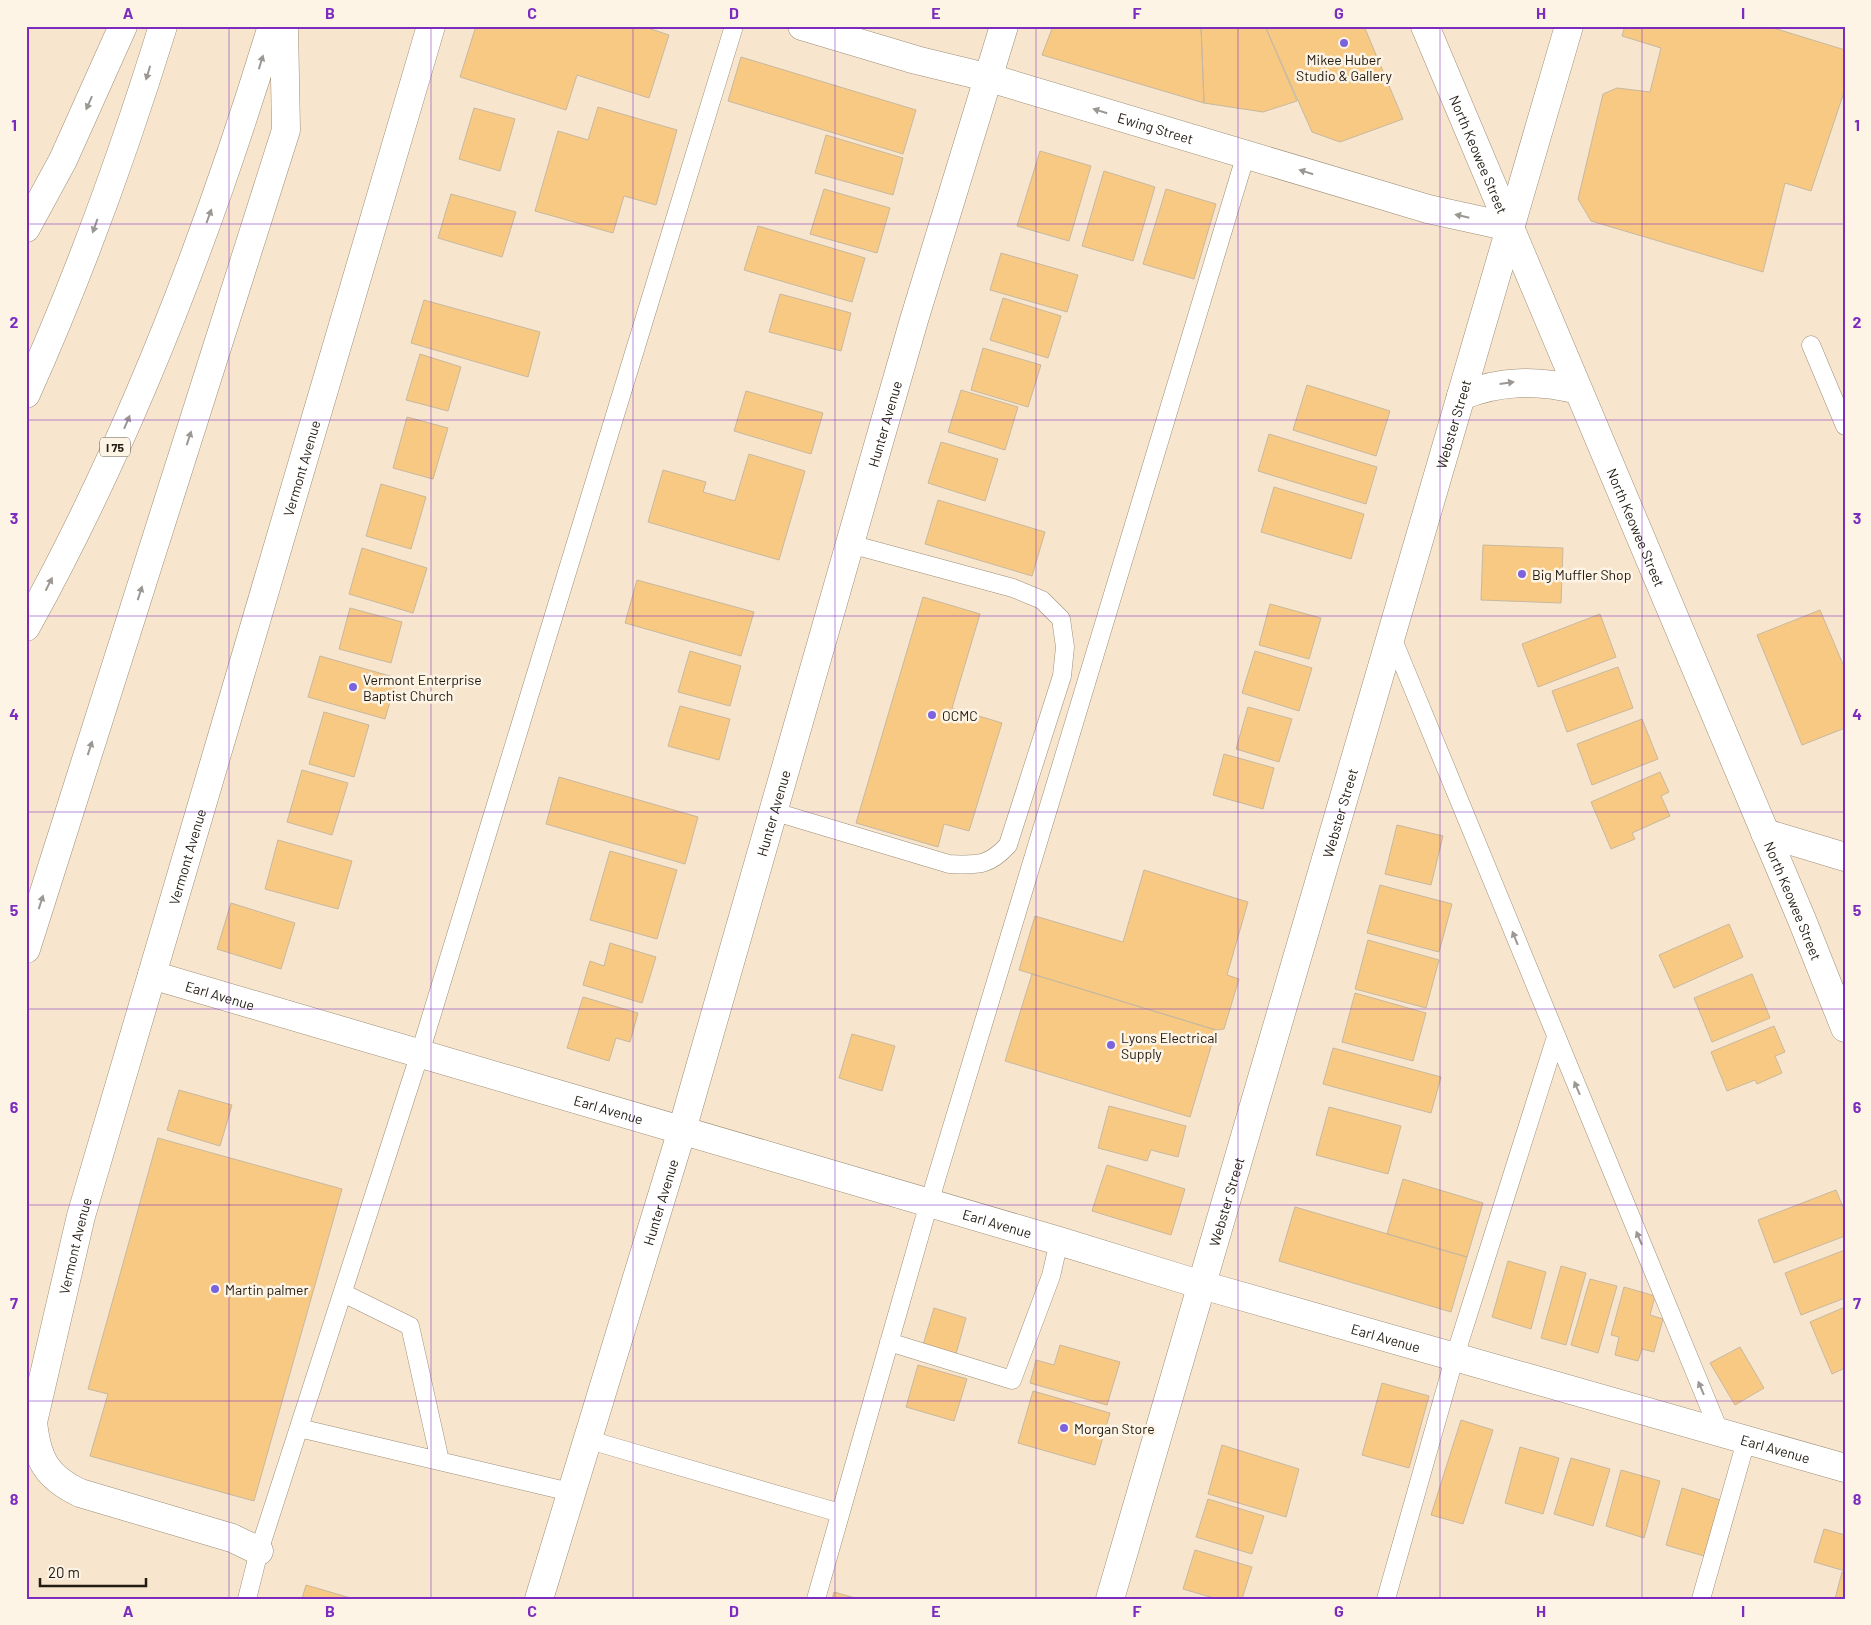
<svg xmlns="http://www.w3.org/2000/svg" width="1871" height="1625" font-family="Barlow,sans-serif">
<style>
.building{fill:#f7c983;stroke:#c8b8a0}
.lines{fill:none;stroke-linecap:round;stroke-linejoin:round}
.service-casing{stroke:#9d8e77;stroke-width:19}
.minor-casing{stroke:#9d8e77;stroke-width:29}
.tertiary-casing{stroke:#9d8e77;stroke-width:29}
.secondary-casing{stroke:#9d8e77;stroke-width:29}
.motorway-casing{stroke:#9d8e77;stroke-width:29}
.service{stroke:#fff;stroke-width:18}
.minor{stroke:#fff;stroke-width:28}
.tertiary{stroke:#fff;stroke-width:28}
.secondary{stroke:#fff;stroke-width:28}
.motorway{stroke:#fff;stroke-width:28}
.oneway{fill:#9b9894}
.grid{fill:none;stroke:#7b2cbf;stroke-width:1;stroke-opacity:0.55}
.poi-dot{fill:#7b63de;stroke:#fef4e5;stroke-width:2}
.labels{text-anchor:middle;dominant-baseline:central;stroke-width:5;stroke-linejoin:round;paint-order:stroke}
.shield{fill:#fef4e5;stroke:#635c51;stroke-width:1}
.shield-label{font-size:12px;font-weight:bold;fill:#211b12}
.poi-label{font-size:14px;fill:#211b12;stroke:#fef4e5;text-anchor:start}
.street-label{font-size:14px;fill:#211b12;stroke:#fef4e5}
.neatline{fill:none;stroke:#7b2cbf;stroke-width:2}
.grid-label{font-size:16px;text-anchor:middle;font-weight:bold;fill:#7b2cbf}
</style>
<rect width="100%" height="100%" fill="#f7e6cd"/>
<path class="building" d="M476,26H642L669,35L649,98L577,75L566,110L460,77Z
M1053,26H1201L1204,103L1042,55Z
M1201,26H1265L1297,101L1263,112L1204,103Z
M1265,26H1364L1403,119L1340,142L1312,132Z
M1625,26H1767L1845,50V89L1811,191L1785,183L1763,272L1591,221L1578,199L1603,94L1617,88L1650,92L1661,48L1622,36Z
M741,57L916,110L903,154L728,101Z
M598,107L677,130L656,205L624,196L613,233L535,211L558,131L588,140Z
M474,108L515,119L500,171L459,159Z
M826,135L903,158L893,195L815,173Z
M1040,151L1091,166L1069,241L1017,226Z
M1104,171L1155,187L1133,261L1082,246Z
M824,189L890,208L877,253L810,234Z
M1166,189L1216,204L1194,279L1143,264Z
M451,194L516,212L502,257L438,238Z
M758,226L865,258L852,302L744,270Z
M1001,253L1078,275L1067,312L990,290Z
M780,294L851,313L841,351L769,332Z
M1003,298L1061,316L1048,358L990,340Z
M424,300L540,332L528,377L411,343Z
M983,348L1041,365L1028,407L971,390Z
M420,354L461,367L448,411L406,400Z
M1307,385L1390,411L1376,456L1293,430Z
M961,390L1018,407L1005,450L948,432Z
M746,391L823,413L811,454L734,431Z
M407,417L448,428L433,479L393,468Z
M1269,434L1377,467L1366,504L1258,471Z
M941,442L998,459L985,501L928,483Z
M749,454L805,471L779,560L648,522L663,470L706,482L703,492L735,501Z
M381,484L426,497L411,549L366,536Z
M1274,487L1364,514L1351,559L1261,532Z
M938,500L1045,532L1032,576L925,544Z
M1483,545L1563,548L1561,603L1481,600Z
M362,548L427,568L413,613L349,594Z
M637,580L754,612L741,656L625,623Z
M923,597L980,614L952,708L1002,723L969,831L944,824L938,847L856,823Z
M1270,604L1321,618L1309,659L1259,645Z
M350,608L402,622L391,663L339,649Z
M1820,610L1845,669V728L1802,745L1757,635Z
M1600,614L1616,657L1538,687L1522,644Z
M690,651L741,666L730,706L678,692Z
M1255,651L1312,668L1299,711L1242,693Z
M320,656L397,678L385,719L308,697Z
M1618,667L1633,708L1567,732L1552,691Z
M680,706L730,719L719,760L668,746Z
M1248,707L1292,719L1279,762L1236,749Z
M324,712L369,725L354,777L309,764Z
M1642,719L1658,759L1592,785L1577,744Z
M1224,754L1274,768L1263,809L1213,795Z
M302,770L348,783L332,835L287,822Z
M1660,772L1669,792L1661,796L1670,816L1632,833L1635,839L1611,849L1591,802Z
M559,777L698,817L685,864L546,824Z
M1397,825L1443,836L1431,885L1385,874Z
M278,840L352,861L338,909L265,889Z
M610,851L677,870L657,939L590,920Z
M1144,870L1248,902L1227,975L1239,979L1224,1029L1216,1030L1019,970L1035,916L1123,942Z
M1380,885L1452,904L1439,952L1367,933Z
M231,903L295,923L281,969L217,949Z
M1729,924L1743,957L1674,988L1659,955Z
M1368,940L1439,960L1426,1008L1355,989Z
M610,943L656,957L642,1003L583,985L590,961L604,966Z
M1032,974L1216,1030L1190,1117L1005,1061Z
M1752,974L1770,1018L1712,1042L1694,998Z
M1355,993L1426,1013L1413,1061L1342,1042Z
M583,997L638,1013L630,1042L616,1038L609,1061L567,1048Z
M1774,1026L1785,1052L1775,1056L1782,1073L1757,1084L1755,1080L1727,1091L1711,1052Z
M852,1034L895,1046L882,1091L839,1078Z
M1333,1048L1441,1077L1431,1113L1323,1084Z
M179,1090L232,1105L220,1146L167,1130Z
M1109,1106L1186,1126L1178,1157L1151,1150L1147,1161L1098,1148Z
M1329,1107L1401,1126L1388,1174L1316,1155Z
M158,1138L342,1189L254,1501L90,1456L108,1394L88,1389Z
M1107,1165L1185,1189L1171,1235L1092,1211Z
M1403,1179L1483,1203L1467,1257L1387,1234Z
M1836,1190L1845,1212V1236L1774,1263L1758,1220Z
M1295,1207L1467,1257L1451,1312L1279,1261Z
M1845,1250V1298L1801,1315L1785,1273Z
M1508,1261L1546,1272L1531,1329L1492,1317Z
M1561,1266L1586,1273L1566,1345L1541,1338Z
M1590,1279L1617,1286L1598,1353L1571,1345Z
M1624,1287L1655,1296L1650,1315L1663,1319L1654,1352L1642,1349L1638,1361L1615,1355L1619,1337L1611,1335Z
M1845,1307V1368L1832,1374L1810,1322Z
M934,1308L966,1318L956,1354L923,1345Z
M1060,1345L1120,1362L1107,1405L1030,1383L1036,1360L1054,1365Z
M1740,1347L1764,1388L1735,1405L1710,1363Z
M918,1365L967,1379L954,1421L906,1407Z
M1382,1383L1429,1396L1409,1468L1362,1455Z
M1033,1391L1110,1413L1095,1465L1018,1443Z
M1461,1420L1493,1430L1463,1524L1431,1515Z
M1222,1445L1299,1469L1286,1517L1208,1494Z
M1520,1447L1559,1458L1543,1514L1505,1503Z
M1571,1458L1610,1469L1593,1526L1554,1514Z
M1621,1470L1660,1481L1644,1538L1606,1526Z
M1682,1488L1720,1500L1704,1556L1666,1545Z
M1208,1499L1264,1516L1252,1554L1196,1537Z
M1824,1529L1845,1535V1571L1814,1562Z
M1195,1550L1252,1567L1242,1599H1217L1183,1589Z
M1842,1572L1845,1573V1599H1835Z
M306,1585L354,1599H302Z
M834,1592L859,1599H832Z"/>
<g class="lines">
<g class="service-casing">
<path id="service" d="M1811,345L1845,426
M1391,635L1720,1433
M772,811L949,864C977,865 988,867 1008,845L1062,676L1065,647L1061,619L1042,600L1013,588L850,544
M343,1293L410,1326L440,1461
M889,1342L1012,1380L1051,1276L1059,1241
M299,1428L570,1492
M586,1439L840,1513
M247,1599L259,1551L420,1053L734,26
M816,1599L929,1203L1246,154
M1386,1599L1455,1356L1556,1037
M1701,1599L1746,1441"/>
</g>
<g class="minor-casing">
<g id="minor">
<path id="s1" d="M802,26L916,60L990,78L1428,209L1510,227"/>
<path d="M1765,833L1845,857"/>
<path id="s2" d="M152,975L1059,1241L1202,1285L1845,1468"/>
<path id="s3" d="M259,1551L232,1538L80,1493C46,1477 37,1459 33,1422L81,1216L431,26"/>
<path id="s4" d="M539,1599L682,1130L914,320L1004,26"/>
</g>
</g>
<g class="tertiary-casing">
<g id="tertiary">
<path d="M1461,396C1501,380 1537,380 1578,390"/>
<path id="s5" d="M1110,1599L1569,26"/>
</g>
</g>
<g class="secondary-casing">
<g id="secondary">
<path id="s6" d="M1425,26L1802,920L1845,1028"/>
<path d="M1843,1467H1845"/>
</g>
</g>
<g class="motorway-casing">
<path id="motorway" d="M26,228L63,160L123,26
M26,394C80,274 124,152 163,26
M26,627C131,438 209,233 272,26
M26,949L286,130L284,26"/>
</g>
<use href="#service" class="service"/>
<use href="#minor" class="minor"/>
<use href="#tertiary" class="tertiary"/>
<use href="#secondary" class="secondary"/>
<use href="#motorway" class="motorway"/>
</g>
<defs><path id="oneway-solid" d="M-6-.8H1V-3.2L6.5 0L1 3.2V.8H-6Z" transform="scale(1.25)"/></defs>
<g class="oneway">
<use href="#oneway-solid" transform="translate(261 62) rotate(-73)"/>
<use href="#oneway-solid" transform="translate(148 73) rotate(107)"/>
<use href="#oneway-solid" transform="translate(89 103) rotate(114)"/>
<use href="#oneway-solid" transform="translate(1100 111) rotate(-163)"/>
<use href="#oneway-solid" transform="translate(1306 172) rotate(-163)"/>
<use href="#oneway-solid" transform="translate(209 216) rotate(-70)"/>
<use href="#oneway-solid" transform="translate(1462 216) rotate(-167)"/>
<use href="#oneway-solid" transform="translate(95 226) rotate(110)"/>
<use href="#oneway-solid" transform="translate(1507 383) rotate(-8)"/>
<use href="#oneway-solid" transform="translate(127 422) rotate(-67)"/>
<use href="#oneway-solid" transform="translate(189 438) rotate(-72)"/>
<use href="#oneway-solid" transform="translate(49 584) rotate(-63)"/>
<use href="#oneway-solid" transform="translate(140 593) rotate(-72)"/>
<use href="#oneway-solid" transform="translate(90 748) rotate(-72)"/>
<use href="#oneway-solid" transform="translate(41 902) rotate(-72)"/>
<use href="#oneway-solid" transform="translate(1515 938) rotate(-112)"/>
<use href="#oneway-solid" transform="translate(1577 1088) rotate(-113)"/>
<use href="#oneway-solid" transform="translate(1639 1238) rotate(-113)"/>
<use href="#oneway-solid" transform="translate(1701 1388) rotate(-113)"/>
</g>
<path class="grid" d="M229,26V1599M431,26V1599M633,26V1599M835,26V1599M1036,26V1599M1238,26V1599M1440,26V1599M1642,26V1599M26,224H1845M26,420H1845M26,616H1845M26,812H1845M26,1009H1845M26,1205H1845M26,1401H1845"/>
<g class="poi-dot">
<circle cx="1344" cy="43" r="5"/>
<circle cx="1522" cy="574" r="5"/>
<circle cx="353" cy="687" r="5"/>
<circle cx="932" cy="715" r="5"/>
<circle cx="1111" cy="1045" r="5"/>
<circle cx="215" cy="1289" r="5"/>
<circle cx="1064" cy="1428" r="5"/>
</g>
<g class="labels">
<rect class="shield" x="100" y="437.5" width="30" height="19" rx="4"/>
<g class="shield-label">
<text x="115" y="447">I 75</text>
</g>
<g class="poi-label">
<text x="1344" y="59" text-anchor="middle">Mikee Huber<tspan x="1344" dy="16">Studio &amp; Gallery</tspan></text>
<text x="1532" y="574">Big Muffler Shop</text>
<text x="363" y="679">Vermont Enterprise<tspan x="363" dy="16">Baptist Church</tspan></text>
<text x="942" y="715">OCMC</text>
<text x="1121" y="1037">Lyons Electrical<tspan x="1121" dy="16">Supply</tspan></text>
<text x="225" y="1289">Martin palmer</text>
<text x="1074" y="1428">Morgan Store</text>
</g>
<g class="street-label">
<text stroke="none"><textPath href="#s1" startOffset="368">Ewing Street</textPath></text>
<text stroke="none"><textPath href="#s6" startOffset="139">North Keowee Street</textPath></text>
<text stroke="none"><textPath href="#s4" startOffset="1225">Hunter Avenue</textPath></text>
<text stroke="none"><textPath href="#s5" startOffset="1224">Webster Street</textPath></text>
<text stroke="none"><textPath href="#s3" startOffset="1270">Vermont Avenue</textPath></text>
<text stroke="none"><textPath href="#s6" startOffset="544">North Keowee Street</textPath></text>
<text stroke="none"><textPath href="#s4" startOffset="820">Hunter Avenue</textPath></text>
<text stroke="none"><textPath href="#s5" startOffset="819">Webster Street</textPath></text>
<text stroke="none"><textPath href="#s3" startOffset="865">Vermont Avenue</textPath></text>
<text stroke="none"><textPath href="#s6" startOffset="949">North Keowee Street</textPath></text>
<text stroke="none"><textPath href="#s2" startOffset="71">Earl Avenue</textPath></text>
<text stroke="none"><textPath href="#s2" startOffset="476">Earl Avenue</textPath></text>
<text stroke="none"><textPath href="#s5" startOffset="414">Webster Street</textPath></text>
<text stroke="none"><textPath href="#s4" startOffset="415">Hunter Avenue</textPath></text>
<text stroke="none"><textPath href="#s2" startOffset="881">Earl Avenue</textPath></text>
<text stroke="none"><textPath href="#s3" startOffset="460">Vermont Avenue</textPath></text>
<text stroke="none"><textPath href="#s2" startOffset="1286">Earl Avenue</textPath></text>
<text stroke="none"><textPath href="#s2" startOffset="1691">Earl Avenue</textPath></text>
</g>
</g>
<rect width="1871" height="1625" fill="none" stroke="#fef4e5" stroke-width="55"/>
<path d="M40 1578v8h106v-8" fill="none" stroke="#211b12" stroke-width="2.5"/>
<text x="48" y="1578" font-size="15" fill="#211b12" stroke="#fef4e5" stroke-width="4" paint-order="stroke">20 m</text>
<rect x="28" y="28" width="1816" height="1570" class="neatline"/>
<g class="grid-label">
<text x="128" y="19">A</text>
<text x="330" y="19">B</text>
<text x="532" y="19">C</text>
<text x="734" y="19">D</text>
<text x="936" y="19">E</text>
<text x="1137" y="19">F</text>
<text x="1339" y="19">G</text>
<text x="1541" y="19">H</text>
<text x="1743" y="19">I</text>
<text x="14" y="131">1</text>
<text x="1857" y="131">1</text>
<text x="14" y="328">2</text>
<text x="1857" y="328">2</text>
<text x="14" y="524">3</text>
<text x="1857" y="524">3</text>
<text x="14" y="720">4</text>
<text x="1857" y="720">4</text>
<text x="14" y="916">5</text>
<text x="1857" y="916">5</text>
<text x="14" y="1113">6</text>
<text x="1857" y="1113">6</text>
<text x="14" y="1309">7</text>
<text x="1857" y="1309">7</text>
<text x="14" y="1505">8</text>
<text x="1857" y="1505">8</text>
<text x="128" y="1617">A</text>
<text x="330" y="1617">B</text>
<text x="532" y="1617">C</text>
<text x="734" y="1617">D</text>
<text x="936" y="1617">E</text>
<text x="1137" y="1617">F</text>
<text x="1339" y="1617">G</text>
<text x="1541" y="1617">H</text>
<text x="1743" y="1617">I</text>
</g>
</svg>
